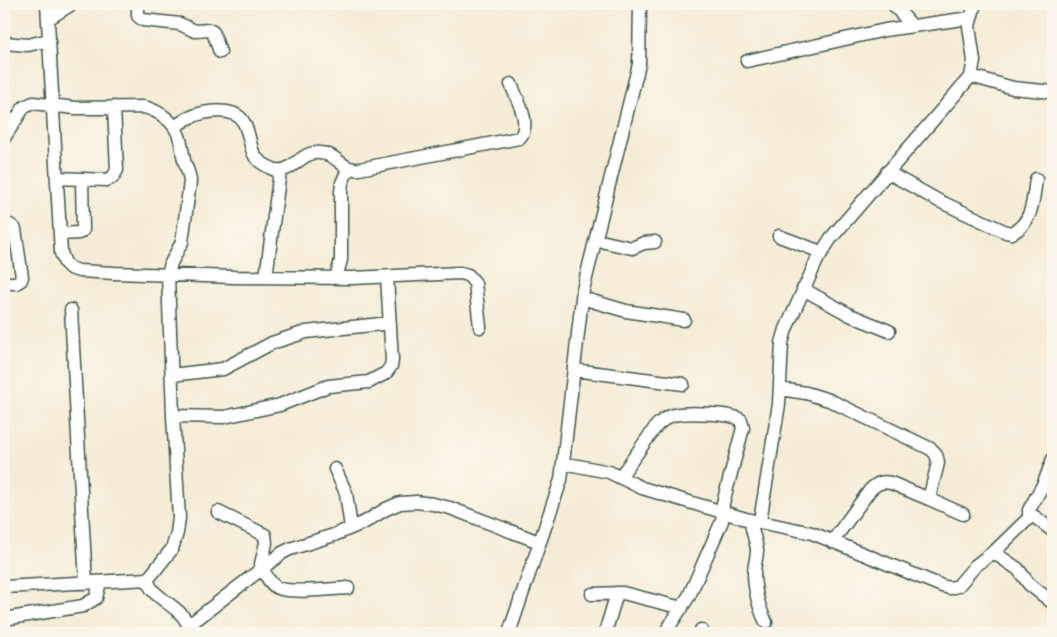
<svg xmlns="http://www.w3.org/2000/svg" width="1057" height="637" font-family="Pangolin,sans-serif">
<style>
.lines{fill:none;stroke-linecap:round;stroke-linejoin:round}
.minor-casing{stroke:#3f574c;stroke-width:15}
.minor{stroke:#fff;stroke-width:12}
</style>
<rect width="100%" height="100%" fill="#fbf7ec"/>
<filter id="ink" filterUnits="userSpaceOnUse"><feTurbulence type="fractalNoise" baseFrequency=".02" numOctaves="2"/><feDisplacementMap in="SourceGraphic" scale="10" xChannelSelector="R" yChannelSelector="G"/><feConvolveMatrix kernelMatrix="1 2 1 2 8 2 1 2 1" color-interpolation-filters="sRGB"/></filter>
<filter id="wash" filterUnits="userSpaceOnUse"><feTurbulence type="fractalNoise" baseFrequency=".0096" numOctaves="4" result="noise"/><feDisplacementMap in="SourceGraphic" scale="20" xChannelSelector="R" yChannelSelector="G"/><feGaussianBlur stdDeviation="1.12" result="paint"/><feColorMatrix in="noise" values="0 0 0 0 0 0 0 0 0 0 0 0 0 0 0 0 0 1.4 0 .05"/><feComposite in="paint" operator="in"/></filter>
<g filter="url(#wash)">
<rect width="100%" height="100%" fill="#f5ecd7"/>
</g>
<g filter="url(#ink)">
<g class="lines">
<g class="minor-casing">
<path id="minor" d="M47,4L61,253L65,263L70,268L79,271L114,273L234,277L352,278L460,273L468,275L475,283L480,327
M138,4V16L143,20L180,24L195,31L209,30L213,32L220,52
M893,4L912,26
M48,19L72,4
M4,43L28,45L49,40
M747,61L885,30L970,18
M971,76L974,61L969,26L975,4
M175,127C180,123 186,119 191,117C205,111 236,106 244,123C255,146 245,157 273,169C289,176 300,154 314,153C339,151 339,171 359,169L519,138C533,125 516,98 511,84
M4,138L24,107L33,103L75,108L144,107C159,111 174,121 179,136C182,144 182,152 184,160C186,168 190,174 190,182L182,242L171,263L168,275L173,416L179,518L177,533L172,549L148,579C149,600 187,605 190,633
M887,172L939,201L1006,232L1012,233C1033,223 1033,199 1036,179
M57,178L107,180L113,177L117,170L114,107
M4,225H10L15,229L22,277L21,280L16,283H4
M60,234L79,233L83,230L82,179
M779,236L821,252
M596,240L632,248L644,243L655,242
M266,277L280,171
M336,278L341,260V192L342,183L348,169
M803,289L850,315L889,331
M582,298L626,311L684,320
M71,310L86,583
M574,370L683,384
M171,375L223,369L272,343L306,332L390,323
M780,389L806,393L829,400L929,448C936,452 937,456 938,463L929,499L891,483C882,481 877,483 870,490L832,542
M173,416L224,417L280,405L328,386L369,382L386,373L391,366L392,360L387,277
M563,463L609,472L642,488L746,519L812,533L942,586L950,588L958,586L975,566L996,550L1029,518L1032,516L1035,517L1053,531
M335,469L346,493L351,528
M620,477L657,425C662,421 667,416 674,415C686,412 732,413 741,420L743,428L723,503L722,521L689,596L665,633
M929,499L963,514
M218,512L265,535L266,543L261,564C264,572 269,583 276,587C287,594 333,589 348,588
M1029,518V510L1044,483L1053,459
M751,520C751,531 756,539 757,550C757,558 754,565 754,573C754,588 759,609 766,622
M760,521L779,404L782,343L786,329L817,260L831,238L971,76L1013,88L1053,92
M993,552L1018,569L1029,584L1053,603
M4,587L148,579
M592,594L623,593L682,608
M4,619L83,606L96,598L100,582
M189,625L282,553L290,549L334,535L365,522L386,509L400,503L416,502L433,504L450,508L539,542
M701,630L703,633
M509,633L561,480L583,290L639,64L640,4
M605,633L617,593"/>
</g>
<use href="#minor" class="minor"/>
</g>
</g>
<rect width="1057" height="637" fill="none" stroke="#fbf7ec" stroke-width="20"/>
</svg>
